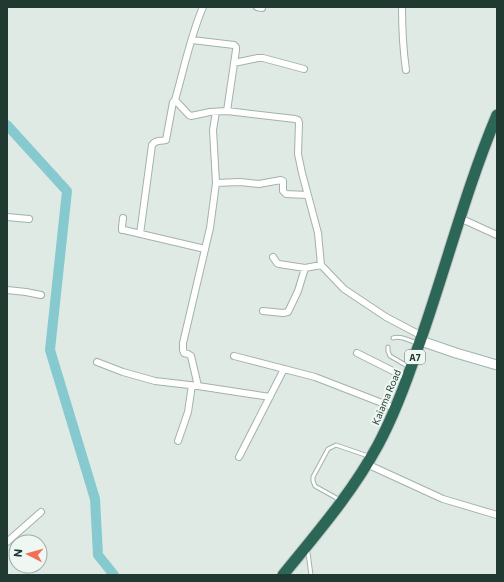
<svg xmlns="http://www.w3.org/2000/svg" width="504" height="582" font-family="Commissioner,sans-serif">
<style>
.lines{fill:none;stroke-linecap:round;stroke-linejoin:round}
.river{stroke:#86cad0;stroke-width:10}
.lane-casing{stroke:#a2b2ab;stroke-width:5}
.street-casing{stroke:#a2b2ab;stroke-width:8}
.secondary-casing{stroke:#9eb6ac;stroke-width:11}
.highway-casing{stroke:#bcc4c1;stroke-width:13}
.lane{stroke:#fff;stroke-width:3}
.street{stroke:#fff;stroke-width:6}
.secondary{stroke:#fff;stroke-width:9}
.highway{stroke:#2c6656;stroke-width:11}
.labels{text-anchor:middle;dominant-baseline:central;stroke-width:4;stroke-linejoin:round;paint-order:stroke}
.shield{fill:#eff7f3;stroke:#5e736b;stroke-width:1}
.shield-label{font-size:9px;font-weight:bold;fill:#203a31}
.street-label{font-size:10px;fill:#203a31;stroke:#eff7f3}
</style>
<rect width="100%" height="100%" fill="#dfeae4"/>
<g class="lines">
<path class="river" d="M7,125L67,191L50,350L95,499L98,555L114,575"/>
<g class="lane-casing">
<path id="lane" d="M393,338C400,335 410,341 417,343
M388,347V351L390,356L409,367
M340,500L315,486L313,481V477L328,449L336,445L368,456
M308,553L311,575"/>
</g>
<g class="street-casing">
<path id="street" d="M203,7C190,37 184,69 175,100L189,115L191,116L210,112L227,111L295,119L298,120L299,123L298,154L302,173L318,233L321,265L344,289L386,317L422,336
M257,7L262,8
M402,7C402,28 403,49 406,70
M192,40L234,45L236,47V50L227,111
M234,63L258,58H263L304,69
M216,183L240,182L259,184L281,180L283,181V191L286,194L307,195
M7,217L29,219
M123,218L122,227V230H124L205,249
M464,220L497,235
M140,234L152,145C156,139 160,142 166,140L173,102L175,100
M273,257L277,263L279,264L305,268L321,265
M7,290L26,292L41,295
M263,311L283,313L288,312L298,291L305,268
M357,353L407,378
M234,356L315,377L395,408
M97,362L123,372L155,381L198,386L270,397
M198,386L191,356L188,354L184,353L183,350V343L210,228L216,183L213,130L216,112
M178,441L188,412L192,385
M239,457L284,369
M371,466L443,499L497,515
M7,542L41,512"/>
</g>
<g class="secondary-casing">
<path id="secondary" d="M421,341L456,353L497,365"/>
</g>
<g class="highway-casing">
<path id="highway" d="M283,575C317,533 352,493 378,445C394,415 406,383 417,350C445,272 465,191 497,115"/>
</g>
<use href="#lane" class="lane"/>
<use href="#street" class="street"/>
<use href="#secondary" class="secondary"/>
<use href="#highway" class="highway"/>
</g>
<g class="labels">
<rect class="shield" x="405" y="350" width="20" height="14" rx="3"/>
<g class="shield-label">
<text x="415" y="357">A7</text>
</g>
<g class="street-label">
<text transform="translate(386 397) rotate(-67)">Kaiama Road</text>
</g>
</g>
<rect width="504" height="582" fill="none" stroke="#203a31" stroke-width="16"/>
<g transform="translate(28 554) rotate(276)"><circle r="19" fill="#eff7f3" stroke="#9caba5"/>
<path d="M0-3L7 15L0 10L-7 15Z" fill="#f27156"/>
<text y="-6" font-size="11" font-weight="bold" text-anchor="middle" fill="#203a31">N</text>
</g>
</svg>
